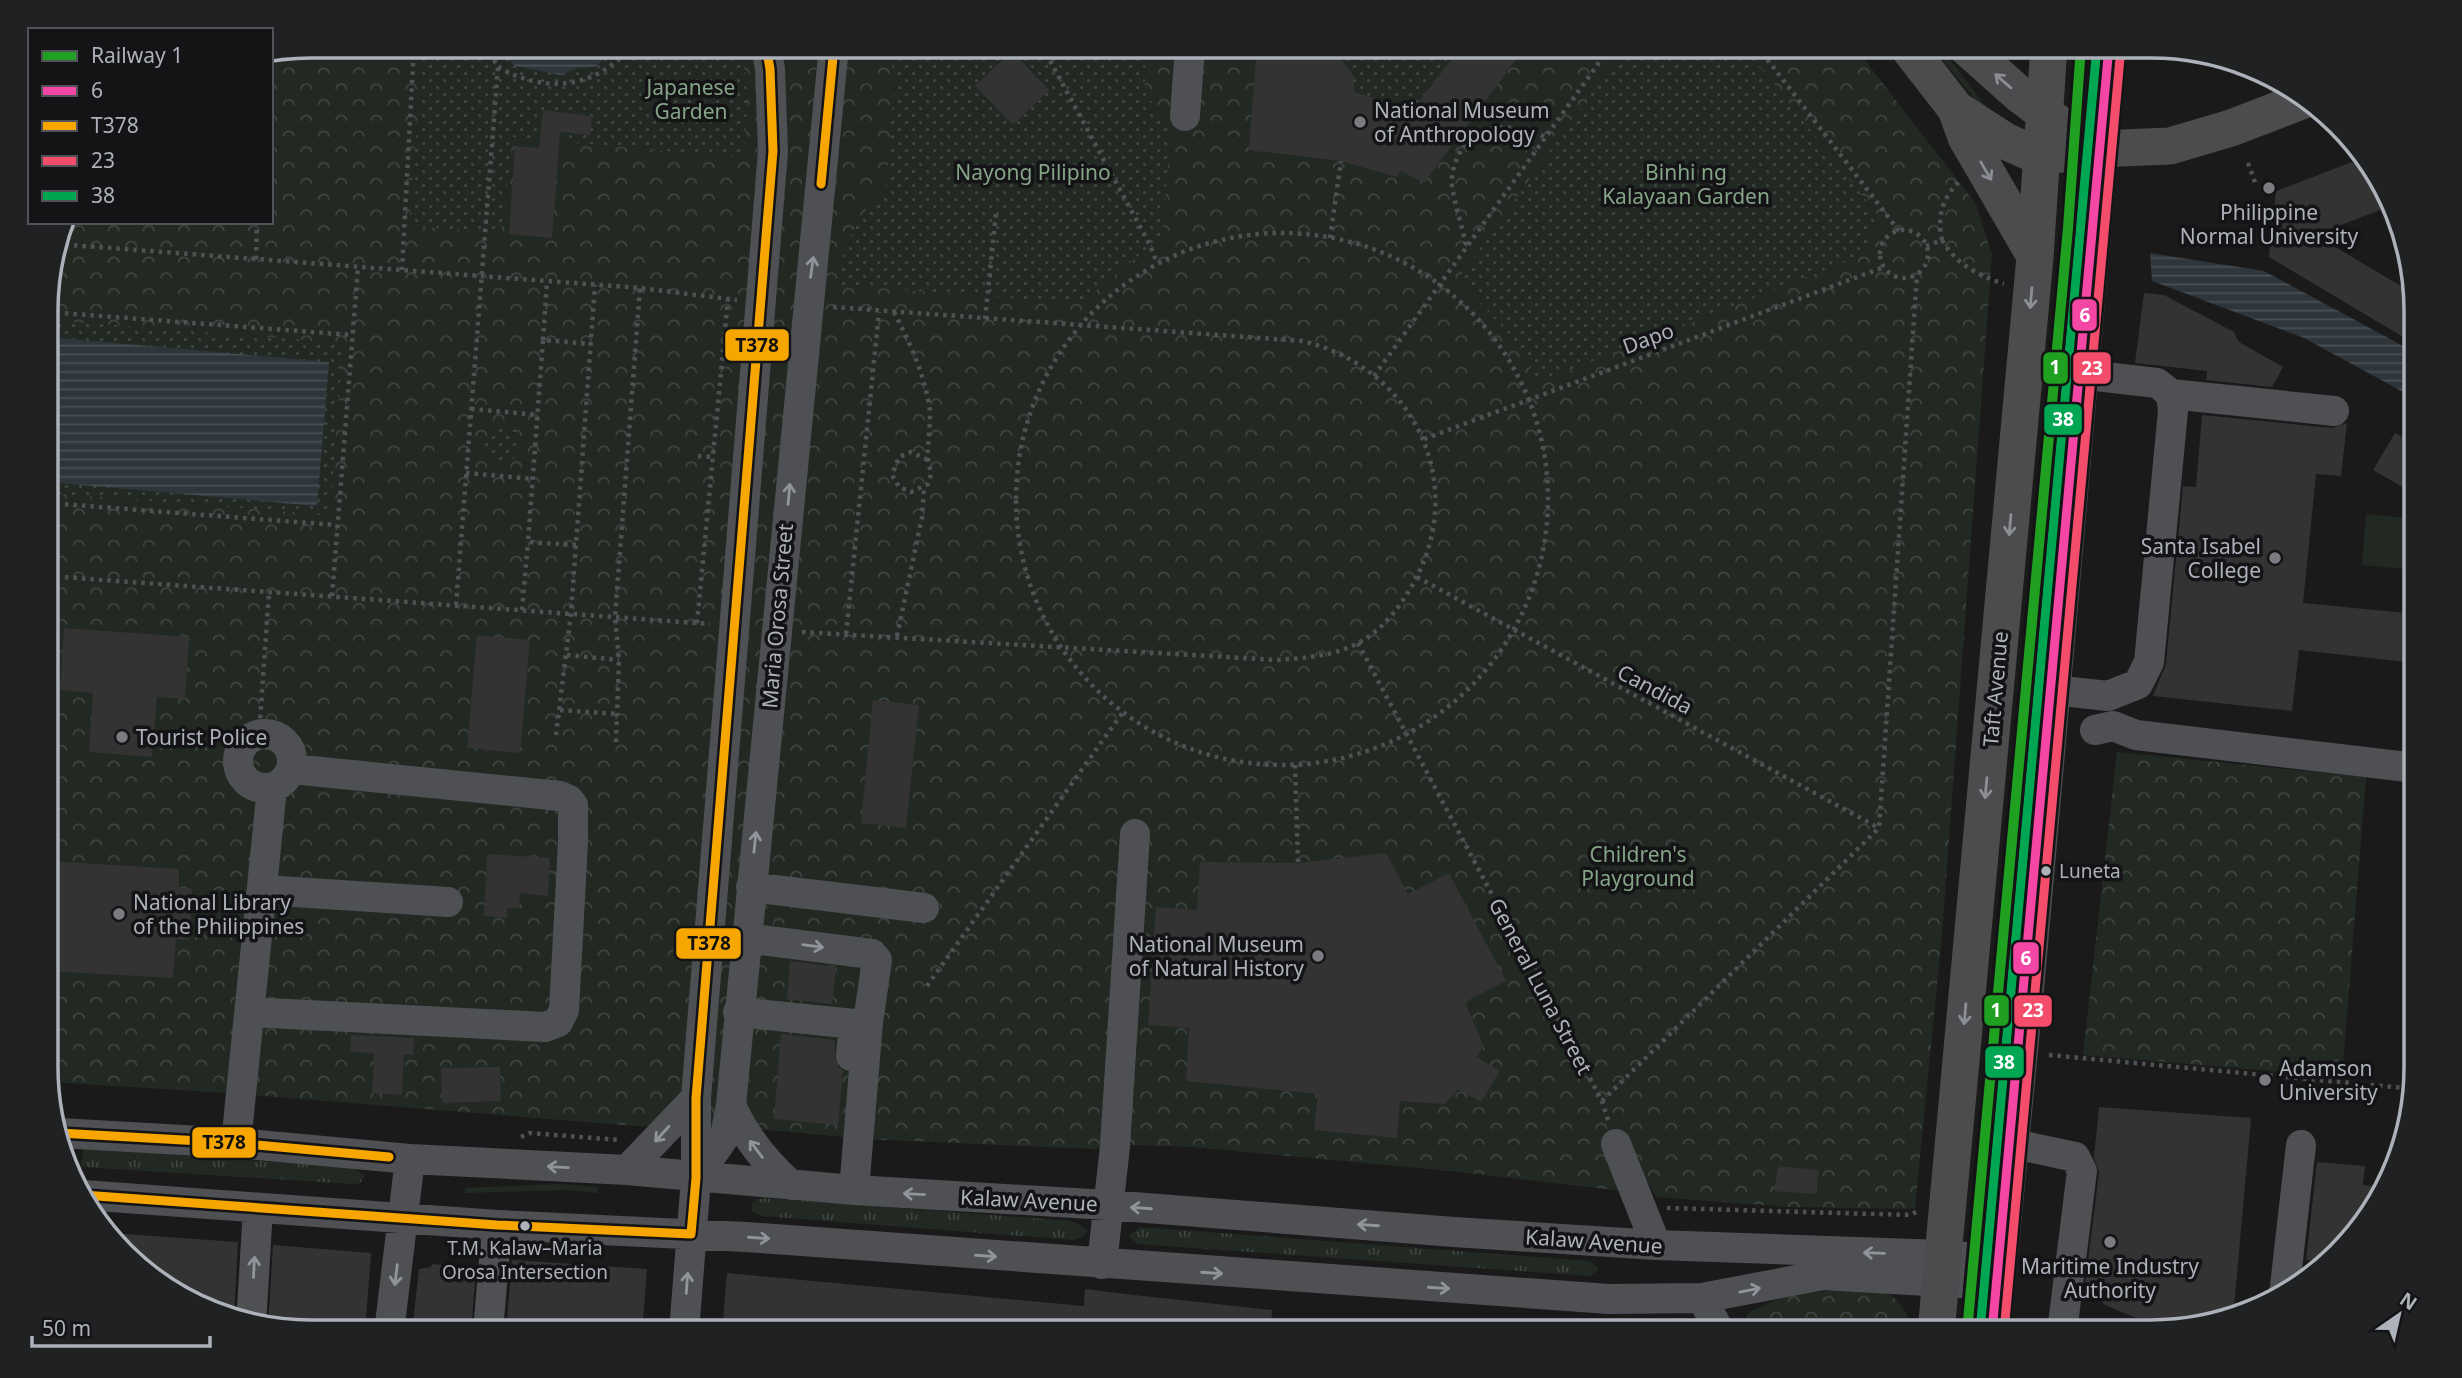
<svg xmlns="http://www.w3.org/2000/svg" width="2462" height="1378" font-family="'Noto Sans',sans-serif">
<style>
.grass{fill:url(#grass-tufts)}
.forest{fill:url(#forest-crowns)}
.garden{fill:url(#garden-dots)}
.pitch{fill:#222923}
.water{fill:url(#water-rules)}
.building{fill:#333334}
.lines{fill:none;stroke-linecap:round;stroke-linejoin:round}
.path{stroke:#505154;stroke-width:4.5;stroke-dasharray:3.5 5;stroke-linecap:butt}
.minor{stroke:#4f5053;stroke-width:30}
.major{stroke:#4c4c4f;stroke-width:37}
.bus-1-casing{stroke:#141416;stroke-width:14}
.bus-2-casing{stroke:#141416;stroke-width:14}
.bus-3-casing{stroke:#141416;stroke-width:14}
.bus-4-casing{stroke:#141416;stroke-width:14}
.bus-1{stroke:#f346a5;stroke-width:9}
.bus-2{stroke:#f7a600;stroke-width:9}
.bus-3{stroke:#f44d6c;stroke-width:9}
.bus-4{stroke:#00a651;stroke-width:9}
.rail-1-casing{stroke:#141416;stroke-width:16}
.rail-1{stroke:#20a020;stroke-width:10}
.oneway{stroke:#8b8e95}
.oneway2{stroke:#91949b}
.poi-dot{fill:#7a7c82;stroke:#141416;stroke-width:2.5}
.bus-dot{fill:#adb1ba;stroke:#141416;stroke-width:2.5}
.labels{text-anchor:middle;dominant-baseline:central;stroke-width:7;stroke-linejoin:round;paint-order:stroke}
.bus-label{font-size:19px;fill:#adb1ba;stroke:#141416;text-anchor:start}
.park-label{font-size:21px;fill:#85a387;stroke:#141416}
.poi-label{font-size:21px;fill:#adb1ba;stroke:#141416;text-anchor:start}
.street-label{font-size:21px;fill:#adb1ba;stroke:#141416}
.rim{fill:none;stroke:#adb1ba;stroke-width:3.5}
.line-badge{stroke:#141416;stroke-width:2.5}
.badge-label{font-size:19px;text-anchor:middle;font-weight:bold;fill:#fff}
.pale-badge-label{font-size:19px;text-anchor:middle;font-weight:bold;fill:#111}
</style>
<defs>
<pattern id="grass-tufts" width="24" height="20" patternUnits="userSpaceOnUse" patternTransform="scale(1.75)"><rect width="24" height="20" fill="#222923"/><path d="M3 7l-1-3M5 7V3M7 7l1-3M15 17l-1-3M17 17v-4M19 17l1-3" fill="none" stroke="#3f4641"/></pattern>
<pattern id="forest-crowns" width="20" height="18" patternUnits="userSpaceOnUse" patternTransform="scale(1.75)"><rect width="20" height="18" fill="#222923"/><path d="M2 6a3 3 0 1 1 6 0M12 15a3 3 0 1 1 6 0" fill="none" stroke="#3f4641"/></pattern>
<pattern id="garden-dots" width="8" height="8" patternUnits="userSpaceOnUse" patternTransform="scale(1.75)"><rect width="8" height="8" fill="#222923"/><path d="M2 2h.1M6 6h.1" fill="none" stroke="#3f4641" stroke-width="1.8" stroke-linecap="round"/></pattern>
<pattern id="water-rules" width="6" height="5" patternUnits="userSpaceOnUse" patternTransform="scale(1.75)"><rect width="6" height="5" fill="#2e353b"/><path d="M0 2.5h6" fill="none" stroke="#4a5055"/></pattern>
</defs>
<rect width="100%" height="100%" fill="#1a1a1a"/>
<path class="grass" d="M1931,46H1940L1984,104L1980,105Z
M83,1148L354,1168L365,1176L360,1183L354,1184L81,1167Z
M557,1184L598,1187V1193L567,1190L464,1193L466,1188Z
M762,1198L1072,1221L1088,1230L1084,1236L1074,1240L761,1216L751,1210L753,1202Z
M1141,1227L1590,1261L1599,1269L1590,1276L1138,1244L1128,1236Z"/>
<path class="forest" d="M310,46H1854L1976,204L1992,254L1942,934L1915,1209L1789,1207L1656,1197L1648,1182L1622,1183V1191L1451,1171L1192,1147L1136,1145L1093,1149L865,1139L747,1128L636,1126L213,1092L48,1082V276L64,222H271V53Z
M2117,752L2366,777L2342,1077L2083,1055Z
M1865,1286C1891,1291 1909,1304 1910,1332H1748L1744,1323L1749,1312L1785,1296Z"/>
<path class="garden" d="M424,46H739C750,80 747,122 743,158L513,137L501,233L409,226Z
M885,46H1145V92L1171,131L1162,236L1081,303L837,285C843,244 856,216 886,188L895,74Z
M1323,46H1462L1413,109L1354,94L1339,56L1323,55Z
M1625,46H1744L1882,221L1869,233L1866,254L1539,382L1516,342L1458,279Z
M48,320L343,343L330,515L48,493Z
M485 444a18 18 0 1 1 36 0a18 18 0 1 1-36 0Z"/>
<path class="pitch" d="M2366,514L2416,519V570L2362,565Z"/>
<path class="water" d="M496,46H495H620L595,67L578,68L560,75L515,66Z
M2150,253L2264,271L2416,353V399L2304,338L2152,281Z
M48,337L329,362L317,506L48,482Z"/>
<path class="building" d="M1257,46H1323V55L1339,56L1354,77V92L1413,109L1462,46H1526L1424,183L1401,171L1396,177L1341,161L1249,150Z
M1012,51L1049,90L1013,125L975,86Z
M543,110L592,116L590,135L560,132L552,238L509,234L515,146L539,148Z
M2365,157L2372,164L2393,205L2315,235L2416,295V319L2405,338L2269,257L2276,191Z
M2144,293L2164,295L2234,332L2239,342L2283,367L2272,387L2206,380L2207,371L2135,363Z
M2202,415L2332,428L2347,423L2341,476L2316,474L2303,603L2416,614V663L2299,650L2292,711L2153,696L2166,664L2183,486L2196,487Z
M2395,433L2416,445V495L2373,470Z
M64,628L189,637L185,699L157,697L152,757L89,752L93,693L60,690Z
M477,635L530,640L520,753L467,748Z
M873,700L919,705L906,828L861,823Z
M1386,853L1408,894L1449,873L1506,981L1465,1002L1484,1047L1476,1057L1500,1071L1481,1102L1458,1089L1445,1104L1400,1101L1397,1138L1314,1130L1318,1094L1186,1081L1189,1028L1148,1025L1156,907L1197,910L1200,862L1298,863Z
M487,854L550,858L548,896L520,893L519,908H507V918L484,916Z
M48,861L179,869V888L192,889L189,940L176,939L173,978L48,971Z
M790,961L836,967L832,1004L787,999Z
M781,1034L835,1040V1063L843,1071L838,1125L774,1119Z
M351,1035L414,1038L413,1055H404L402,1095L372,1093L374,1053L350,1052Z
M500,1067L501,1101L442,1103L441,1068Z
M2099,1107L2251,1118L2233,1319L2200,1326L2136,1318L2105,1305L2085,1285L2099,1173L2094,1157Z
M2317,1162L2365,1166L2363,1185L2385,1187L2381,1200L2324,1261L2306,1260Z
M1778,1166L1819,1170L1816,1194L1774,1191Z
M110,1233L238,1242L234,1320L178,1297Z
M273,1245L371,1253L365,1332H310L268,1327Z
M512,1260L647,1269L642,1332H506Z
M432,1264L476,1268L471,1332H412L419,1269L431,1267Z
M727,1273L1084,1306L1085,1289L1134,1295L1272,1310L1271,1332H722Z"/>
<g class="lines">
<path class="path" d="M1042,46L1150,245L1157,263
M1757,46L1899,231
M1870,46L1878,56
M498,67C545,94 597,89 631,46
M2248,163L2256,185
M1880 254a24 24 0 1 1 48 0a24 24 0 1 1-48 0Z
M1016 499a266 266 0 1 1 532 0a266 266 0 1 1-532 0Z
M1330,238L1341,161
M1942,240C1956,265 1979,275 2004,284
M57,244L640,288L737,300
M66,244L67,222
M1466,245C1462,226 1455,206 1452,186C1451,175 1454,164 1459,154C1478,118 1513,125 1545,137
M1926,246L1942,240C1937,216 1942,198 1960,181
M256,259L257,222
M402,270L414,46
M48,312L352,335
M894,312C909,341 923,371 929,404C932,422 927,440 928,458C929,468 933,473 928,484L911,492L899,487L892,475L899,457L911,452L928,460
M985,319L996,213
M543,340L547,281
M1374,376L1611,46
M471,409L538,415
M1424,439L1884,267
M698,456L712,457
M466,473L533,479
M48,503L336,525
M576,545L528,542L543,340L591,344
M48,576L710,624
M1417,577L1879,828
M332,596L358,267
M456,605L498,67L486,46
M522,610L528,542
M697,623L728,299
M802,632L1277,660C1305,658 1335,656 1360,642C1383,629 1400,607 1413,584C1470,483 1413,367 1302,341L833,307
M846,634L879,312
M897,636L922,517L924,488
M1358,643L1602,1101L1608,1120
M567,655L619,660
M560,710L618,714
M259,735L269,593
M556,735L571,613L595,285
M616,742L619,660L615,617L640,288
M1295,765L1298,863
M927,986L1123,712
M2049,1055L2415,1089
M1602,1101L1879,828L1917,274
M521,1137L529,1133L620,1140
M1667,1208L1910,1215L1916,1212"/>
<path class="minor" d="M1185,116L1190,46
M2171,394L2334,411
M2053,690L2108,696L2138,684L2149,662L2173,411L2171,394L2157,383L2079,374
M2095,730L2113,726L2136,735L2416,768
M238 761a27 27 0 1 1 54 0a27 27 0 1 1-54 0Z
M751,887L924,908
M264,890L448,902
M746,938L872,954L877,960L868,1022L854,1190
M251,1012L545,1027L558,1022L564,1010L573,842V805L569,800L560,796L292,769
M738,1012L854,1024L851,1056
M731,1105C745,1137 765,1162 791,1185
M59,1133L236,1143L410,1159L627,1170L854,1190L1108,1205L1454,1232L1656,1245L1943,1255L1998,1260
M236,1143L272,788
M2010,1143L2075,1157L2082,1171L2062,1332
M1616,1144L1656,1245
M627,1170L696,1098
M696,1178L725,1136L731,1105L834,46
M83,1195L497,1225L746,1237L1609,1299L1702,1298L1823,1275L1996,1285
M1102,1264L1115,1146L1135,834
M2284,1295L2301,1145
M1702,1298L1720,1332
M251,1325L258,1208
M389,1332L410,1159
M488,1332L497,1225
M684,1332L696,1178V1098L773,151L770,69L766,46"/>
<path class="major" d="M1907,46L1956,109L2005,141L2041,157L2098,149L2170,146L2231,128L2304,100
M1965,46L2020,95L2059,124
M1956,109L1966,137L2035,256
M1936,1332L2035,257L2049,46
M1992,1332L2026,984L2109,46"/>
<g class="bus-1-casing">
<path id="bus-1" d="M1992,1332L2109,46"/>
</g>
<g class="bus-2-casing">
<path id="bus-2" d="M821,184L834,46
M59,1133L236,1143L389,1157
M83,1195L497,1225L691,1234L696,1178V1098L773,151L770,69L766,46"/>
</g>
<g class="bus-3-casing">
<path id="bus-3" d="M2004,1332L2121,47"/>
</g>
<g class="bus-4-casing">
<path id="bus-4" d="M1980,1331L2097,46"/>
</g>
<use href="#bus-1" class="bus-1"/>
<use href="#bus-2" class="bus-2"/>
<use href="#bus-3" class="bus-3"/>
<use href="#bus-4" class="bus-4"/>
<g class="rail-1-casing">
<path id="rail-1" d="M1967,1332L2068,228L2081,46"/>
</g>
<use href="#rail-1" class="rail-1"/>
</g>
<defs><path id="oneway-shaft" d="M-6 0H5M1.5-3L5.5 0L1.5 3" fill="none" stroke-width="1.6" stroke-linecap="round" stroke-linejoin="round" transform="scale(1.75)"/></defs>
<g class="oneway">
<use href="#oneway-shaft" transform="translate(2003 81) rotate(-139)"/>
<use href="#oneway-shaft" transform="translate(1986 171) rotate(60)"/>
<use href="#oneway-shaft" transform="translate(2031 298) rotate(95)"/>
<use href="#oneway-shaft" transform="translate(2010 525) rotate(95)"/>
<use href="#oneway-shaft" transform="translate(1986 788) rotate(95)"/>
<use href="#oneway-shaft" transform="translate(1965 1014) rotate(95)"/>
</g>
<g class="oneway2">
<use href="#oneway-shaft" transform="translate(812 267) rotate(-82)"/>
<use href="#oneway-shaft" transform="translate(789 494) rotate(-85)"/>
<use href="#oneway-shaft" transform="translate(755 842) rotate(-84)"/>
<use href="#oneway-shaft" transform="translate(813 946) rotate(8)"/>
<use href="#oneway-shaft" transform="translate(662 1134) rotate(132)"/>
<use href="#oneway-shaft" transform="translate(756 1149) rotate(-127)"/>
<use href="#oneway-shaft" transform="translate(558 1167) rotate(-177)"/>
<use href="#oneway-shaft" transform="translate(914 1194) rotate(-177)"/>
<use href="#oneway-shaft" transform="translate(1141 1208) rotate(-176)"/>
<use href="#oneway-shaft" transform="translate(1368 1225) rotate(-176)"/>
<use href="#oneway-shaft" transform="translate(759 1238) rotate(4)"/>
<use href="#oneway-shaft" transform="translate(1874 1253) rotate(-178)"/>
<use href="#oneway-shaft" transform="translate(986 1256) rotate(4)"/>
<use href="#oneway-shaft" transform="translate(254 1267) rotate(-87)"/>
<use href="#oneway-shaft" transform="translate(1212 1273) rotate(4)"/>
<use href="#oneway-shaft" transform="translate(396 1275) rotate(97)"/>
<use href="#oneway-shaft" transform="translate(687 1283) rotate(-86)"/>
<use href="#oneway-shaft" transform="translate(1439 1288) rotate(4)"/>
<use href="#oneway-shaft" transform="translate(1750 1290) rotate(-11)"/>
</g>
<g class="poi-dot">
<circle cx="1360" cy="122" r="7"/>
<circle cx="2269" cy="188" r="7"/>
<circle cx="2275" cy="558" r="7"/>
<circle cx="122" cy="737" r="7"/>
<circle cx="119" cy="914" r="7"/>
<circle cx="1318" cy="956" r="7"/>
<circle cx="2265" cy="1080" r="7"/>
<circle cx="2110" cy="1242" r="7"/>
</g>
<g class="bus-dot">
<circle cx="2046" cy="871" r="6"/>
<circle cx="525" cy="1226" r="6"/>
</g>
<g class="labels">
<g class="bus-label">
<text x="2059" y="871">Luneta</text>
<text x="525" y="1248" text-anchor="middle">T.M. Kalaw–Maria<tspan x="525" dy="24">Orosa Intersection</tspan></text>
</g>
<g class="park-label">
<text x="691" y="87">Japanese<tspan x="691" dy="24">Garden</tspan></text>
<text x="1033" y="172">Nayong Pilipino</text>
<text x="1686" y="172">Binhi ng<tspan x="1686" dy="24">Kalayaan Garden</tspan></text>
<text x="1638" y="854">Children's<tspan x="1638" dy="24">Playground</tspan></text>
</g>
<g class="poi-label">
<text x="1374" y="110">National Museum<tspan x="1374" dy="24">of Anthropology</tspan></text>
<text x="2269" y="212" text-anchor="middle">Philippine<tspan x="2269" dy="24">Normal University</tspan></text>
<text x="2261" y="546" text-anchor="end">Santa Isabel<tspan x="2261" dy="24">College</tspan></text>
<text x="136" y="737">Tourist Police</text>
<text x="133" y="902">National Library<tspan x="133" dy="24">of the Philippines</tspan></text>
<text x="1304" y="944" text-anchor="end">National Museum<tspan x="1304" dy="24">of Natural History</tspan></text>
<text x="2279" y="1068">Adamson<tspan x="2279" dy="24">University</tspan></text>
<text x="2110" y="1266" text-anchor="middle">Maritime Industry<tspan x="2110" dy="24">Authority</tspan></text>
</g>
<g class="street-label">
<text transform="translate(1648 338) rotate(-20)">Dapo</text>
<text transform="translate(777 616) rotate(-85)">Maria Orosa Street</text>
<text transform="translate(1655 689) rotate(28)">Candida</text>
<text transform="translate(1995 689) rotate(-85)">Taft Avenue</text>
<text transform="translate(1541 986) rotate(62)">General Luna Street</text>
<text transform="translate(1029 1200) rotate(3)">Kalaw Avenue</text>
<text transform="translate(1594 1241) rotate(4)">Kalaw Avenue</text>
</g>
</g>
<path d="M0 0H2462V1378H0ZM311 58H2151A253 253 0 0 1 2404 311V1067A253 253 0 0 1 2151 1320H311A253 253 0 0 1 58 1067V311A253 253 0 0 1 311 58Z" fill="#202123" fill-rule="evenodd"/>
<path class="rim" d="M311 58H2151A253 253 0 0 1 2404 311V1067A253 253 0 0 1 2151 1320H311A253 253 0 0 1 58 1067V311A253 253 0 0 1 311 58Z"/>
<g class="line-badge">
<rect x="2071" y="298" width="27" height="34" rx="7" fill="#f346a5"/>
<rect x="724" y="328" width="66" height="34" rx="7" fill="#f7a600"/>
<rect x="2042" y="351" width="27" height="34" rx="7" fill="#20a020"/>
<rect x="2072" y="351" width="40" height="34" rx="7" fill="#f44d6c"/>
<rect x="2043" y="403" width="40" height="33" rx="7" fill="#00a651"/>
<rect x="675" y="927" width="67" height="33" rx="7" fill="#f7a600"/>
<rect x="2012" y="941" width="28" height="34" rx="7" fill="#f346a5"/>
<rect x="1983" y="994" width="27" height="33" rx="7" fill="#20a020"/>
<rect x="2013" y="994" width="40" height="34" rx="7" fill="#f44d6c"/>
<rect x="1984" y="1045" width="41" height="34" rx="7" fill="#00a651"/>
<rect x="191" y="1126" width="66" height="33" rx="7" fill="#f7a600"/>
</g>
<g class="badge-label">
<text x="2085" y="322">6</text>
<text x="2055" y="374">1</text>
<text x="2092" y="375">23</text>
<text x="2063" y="426">38</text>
<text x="2026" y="965">6</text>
<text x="1996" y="1017">1</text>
<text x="2033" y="1017">23</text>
<text x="2004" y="1069">38</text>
</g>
<g class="pale-badge-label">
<text x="757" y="352">T378</text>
<text x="709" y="950">T378</text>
<text x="224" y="1149">T378</text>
</g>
<rect x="28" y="28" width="245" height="196" fill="#141416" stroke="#515358" stroke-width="2"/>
<rect x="42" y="51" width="35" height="10" fill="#20a020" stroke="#515358" stroke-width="2"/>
<text x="91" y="63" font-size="21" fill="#adb1ba">Railway 1</text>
<rect x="42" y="86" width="35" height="10" fill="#f346a5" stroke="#515358" stroke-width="2"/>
<text x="91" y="98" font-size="21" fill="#adb1ba">6</text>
<rect x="42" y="121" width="35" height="10" fill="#f7a600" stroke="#515358" stroke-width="2"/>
<text x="91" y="133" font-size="21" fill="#adb1ba">T378</text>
<rect x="42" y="156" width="35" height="10" fill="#f44d6c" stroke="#515358" stroke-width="2"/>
<text x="91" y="168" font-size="21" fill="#adb1ba">23</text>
<rect x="42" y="191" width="35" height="10" fill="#00a651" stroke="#515358" stroke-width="2"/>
<text x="91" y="203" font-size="21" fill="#adb1ba">38</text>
<g transform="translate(2399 1315) rotate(34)" stroke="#141416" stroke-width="5" paint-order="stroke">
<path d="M0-5L12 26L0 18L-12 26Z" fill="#adb1ba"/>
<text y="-10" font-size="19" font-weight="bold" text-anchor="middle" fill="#adb1ba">N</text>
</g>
<path d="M32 1336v10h178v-10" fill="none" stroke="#adb1ba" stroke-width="3.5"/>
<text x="42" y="1336" font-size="21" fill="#adb1ba" stroke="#141416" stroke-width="5" paint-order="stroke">50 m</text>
</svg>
